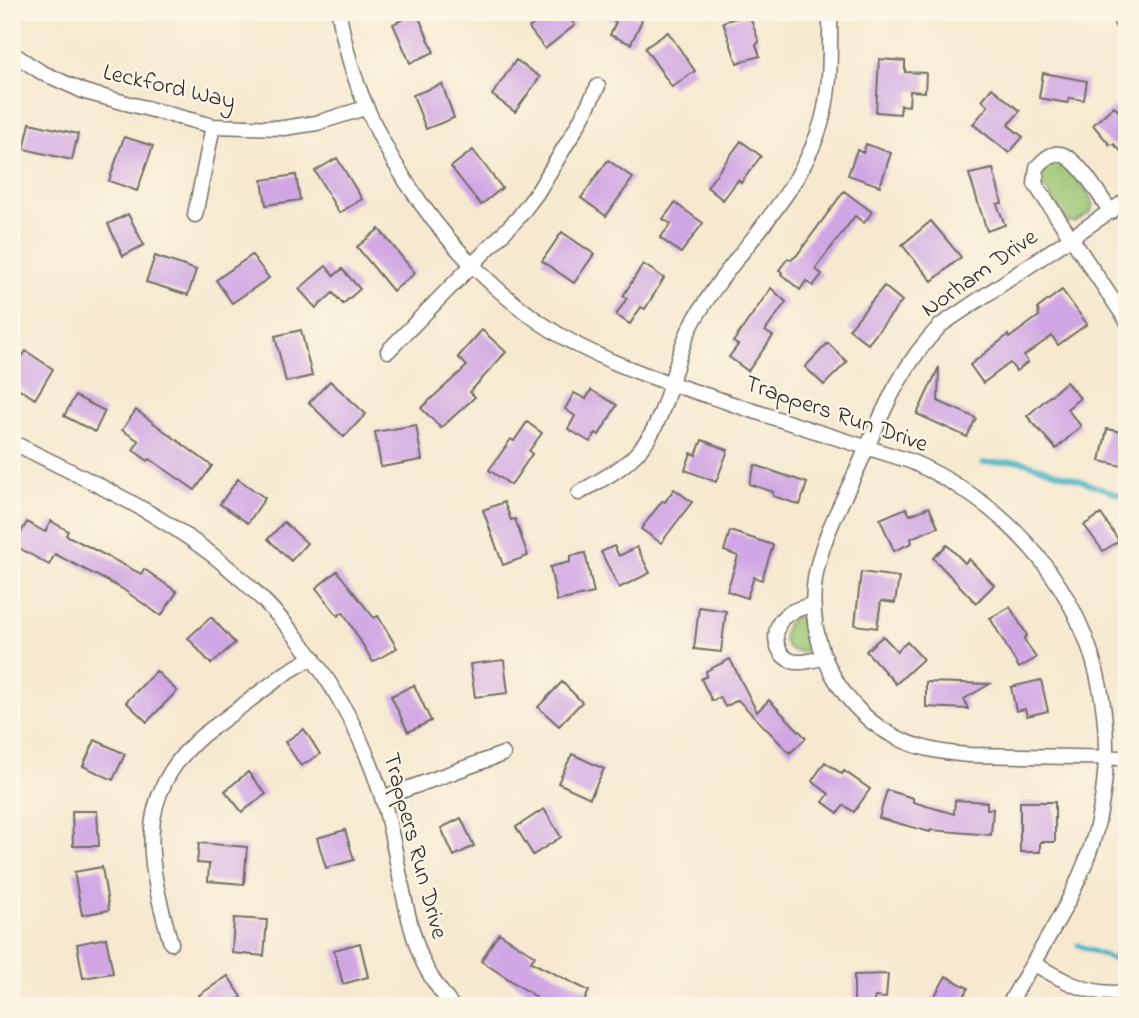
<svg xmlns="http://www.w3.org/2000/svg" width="1139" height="1018" font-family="'Indie Flower',sans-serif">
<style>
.green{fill:#98c370;stroke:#62774e;stroke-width:2}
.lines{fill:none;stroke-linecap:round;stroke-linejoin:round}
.stream{stroke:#48b3c5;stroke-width:5}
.building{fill:#d0a7e4}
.minor-casing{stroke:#726e65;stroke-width:17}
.minor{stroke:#fff;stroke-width:14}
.labels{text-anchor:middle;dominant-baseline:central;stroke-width:5;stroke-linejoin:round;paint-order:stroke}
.street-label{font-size:24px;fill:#2b2b2b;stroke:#fcf5e5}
</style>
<rect width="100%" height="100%" fill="#fcf5e5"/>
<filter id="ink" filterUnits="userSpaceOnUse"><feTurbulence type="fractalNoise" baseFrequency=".0143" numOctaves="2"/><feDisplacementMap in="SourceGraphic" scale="14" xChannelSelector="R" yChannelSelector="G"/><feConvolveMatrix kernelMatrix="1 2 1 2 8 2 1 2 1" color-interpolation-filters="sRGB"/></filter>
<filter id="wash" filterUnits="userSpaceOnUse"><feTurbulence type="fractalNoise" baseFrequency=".00686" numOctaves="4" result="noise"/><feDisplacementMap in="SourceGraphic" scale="28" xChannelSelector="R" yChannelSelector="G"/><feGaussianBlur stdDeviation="1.57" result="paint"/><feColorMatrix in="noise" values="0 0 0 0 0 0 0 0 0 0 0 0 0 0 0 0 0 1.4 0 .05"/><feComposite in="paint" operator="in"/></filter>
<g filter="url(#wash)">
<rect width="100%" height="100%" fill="#f6e9d0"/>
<path class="green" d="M1058,161L1069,166L1093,202L1091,212L1075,222H1068L1042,184L1044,168Z
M793,617C807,618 809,633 809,645L805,651C781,656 778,630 793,617Z"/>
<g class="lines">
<path class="stream" d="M983,463L1020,461L1082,481L1127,498
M1078,945L1112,959L1127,956"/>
</g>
<g id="blocks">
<path class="building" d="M548,12H565L575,25L545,49L529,28Z
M596,12H635L633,16L642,20L631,44L610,35L616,22Z
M417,13L434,52L410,63L393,24Z
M749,14L759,42L756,45L760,56L737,63L723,22Z
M668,32L695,71L672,87L645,48Z
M879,59L905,61V72L926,73L925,92L910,91L909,106L901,105L900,114L876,112Z
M516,60L540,77L515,112L492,95Z
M1043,73L1087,81L1084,100L1069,98L1068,103L1039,98Z
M442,84L454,118L426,129L413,95Z
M992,88L1020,111L1008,125L1023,137L1009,153L973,124L988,106L982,100Z
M1114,106L1127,120V158L1114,144L1110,145L1093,125Z
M30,123L78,134L72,160L24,149Z
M124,137L153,146L137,191L109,181Z
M741,141L761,156L741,183L738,180L723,200L707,187Z
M866,144L891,153L880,186L848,175L857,150L863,153Z
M473,150L502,188L481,205L451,167Z
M337,158L362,199L339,213L315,171Z
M608,160L633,178L606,216L581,198Z
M993,169L1002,203L997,204L1005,225L987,231L969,174Z
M296,175L300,200L266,205L262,180Z
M844,191L872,212L864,223L855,216L815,269L822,274L813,286L806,281L800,290L781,274L782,272L779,270L788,258L791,260L797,255Z
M675,203L703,223L681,253L660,238L671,224L663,219Z
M128,214L144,245L123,256L108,224Z
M931,221L961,257L932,281L902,245Z
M379,229L415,273L393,291L357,247Z
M562,232L594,254L574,283L542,261Z
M252,255L269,278L232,303L216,280Z
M155,256L196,270L188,295L146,282Z
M643,264L664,278L645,309L641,307L630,324L616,315L627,298L623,296Z
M326,266L334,276L342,269L360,289L343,304L333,293L316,308L299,289Z
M884,286L902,301L868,344L849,329Z
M771,288L786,302L765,331L773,336L748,371L729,357L738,345L733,342Z
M1062,290L1087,324L1058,345L1052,336L1024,356L1028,362L1016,371L1010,363L983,383L970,365L1008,335L1009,338L1039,316L1038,308Z
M301,330L312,376L286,382L275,336Z
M482,330L506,352L470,392L475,397L441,428L421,408L467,366L458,357Z
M828,343L847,362L824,385L805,367Z
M26,351L53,369L35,399L12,384V372Z
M939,367L938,401L976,418L967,437L917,414Z
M330,381L366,414L344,437L309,403Z
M1066,382L1080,398L1067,409L1081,426L1056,449L1027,416Z
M591,390L617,405L599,435L596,433L590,442L568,429L575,416L565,409L574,393L586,399Z
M75,396L105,411L95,432L64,416Z
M136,410L212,466L195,490L150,459L148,461L133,450L139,441L122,430Z
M527,422L542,433L529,451L532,454L511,485L489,470L511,439L514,441Z
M416,425L422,460L381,467L375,432Z
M1107,429L1127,433V467L1100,461Z
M702,440L728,450L716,482L685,470L691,453L696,455Z
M755,465L807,483L800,505L773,496V492L749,484Z
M238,479L265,498L248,523L220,504Z
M674,489L692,502L661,543L641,529L662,501L665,502Z
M504,502L511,520L515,519L528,556L503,565L483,510Z
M929,507L938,527L911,538L912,543L894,551L880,519L906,508L910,515Z
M1101,514L1119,541L1103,551L1084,525Z
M51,521L68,531L66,535L141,574L144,569L177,592L161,616L121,588L55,554L49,565L14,545L27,522L45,532Z
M284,522L307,543L291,561L268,539Z
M730,531L773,545L762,580L754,577L747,598L727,591L738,556L724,551Z
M947,545L965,563L969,559L994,585L976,603L933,558Z
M614,546L619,556L637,547L650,573L619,588L601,552Z
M585,553L594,593L557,601L550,567L570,562V556Z
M337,571L374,618L378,616L397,648L373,662L343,612L338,616L316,588Z
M861,572L899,577L895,603L881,601L877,628L855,625Z
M699,607L726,611L721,652L694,649Z
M1010,607L1027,635L1024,639L1036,658L1019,668L990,618Z
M211,617L235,643L211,664L188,638Z
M883,636L897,651L907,642L923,659L896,684L866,651Z
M730,659L757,712L769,700L806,738L790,753L738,700L725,707L720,697L712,701L701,679L707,676L706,671Z
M504,660L508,693L475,697L470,664Z
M156,671L177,691L147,722L126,702Z
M1041,680L1048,711L1027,716L1025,709L1016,711L1011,687Z
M562,682L582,702L559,726L538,707Z
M926,682L990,684L964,699L968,709L926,707Z
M414,685L431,721L408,732L391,696Z
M304,729L320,754L301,766L285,742Z
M95,740L125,754L113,780L83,766Z
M572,754L604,769L590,798L558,783Z
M825,762L842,774L844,771L870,789L854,812L844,805L838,813L823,802L829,794L812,781Z
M248,772L266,794L242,812L225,791Z
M887,790L913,798V802L954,814L955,800L987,802V809H993L991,835L931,830L930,832L879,818Z
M1020,802H1055V842H1040V852H1020Z
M544,809L561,837L533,855L516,827Z
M72,811H97L99,846H73Z
M461,818L474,846L454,856L441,828Z
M345,830L354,860L326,868L317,838Z
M199,843L247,847L244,884L208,881L209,864L197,863Z
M102,867L109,910L82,915L74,872Z
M234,918L267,920L264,956L232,953Z
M499,933L535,956L531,962L589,991L582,1006H550L535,999L536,997L481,961Z
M106,938L113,973L83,978L77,944Z
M360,943L368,977L343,984L334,950Z
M888,974L886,998L875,997L873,1003L854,1002V975Z
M228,976L242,997L228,1006H206L199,995Z
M946,976L968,988L959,1006H929Z"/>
</g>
</g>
<g filter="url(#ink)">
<use href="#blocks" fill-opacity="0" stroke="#726e65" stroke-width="2"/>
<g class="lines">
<g class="minor-casing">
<path id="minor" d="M339,12C358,143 462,285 579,346C624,369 671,384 718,399C782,421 846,441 910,461C1058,525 1135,672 1096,830C1080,893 1039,950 1008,1006
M1117,12L1127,34
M12,53L41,72L85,92L213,126L284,128L317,123L365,108
M1127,200L941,325C902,364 883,411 861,461C844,499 821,538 815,579C805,644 842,714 902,740C924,750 946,753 969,755L1127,758
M1111,212C1100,197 1078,157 1060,154C1051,152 1043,161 1037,167L1035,184L1127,321
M195,215L213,126
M388,351L518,218L537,193L578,125L598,86
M12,442C61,467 112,490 158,518C264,581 345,678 382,797C398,849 401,905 421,957C427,973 441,992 452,1006
M579,493C598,481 620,471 636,454C671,418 670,361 695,319C732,254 793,204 818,133C832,96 830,51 830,12
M813,604C803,608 790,610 783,618C770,632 776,660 797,662C806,663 816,659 825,657
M382,798L503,754
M171,943C148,863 132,796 203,735L286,673L313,657
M1033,963C1063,981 1090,997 1127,992"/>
</g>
<use href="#minor" class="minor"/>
</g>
</g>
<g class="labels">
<g class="street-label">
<text transform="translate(169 88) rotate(13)">Leckford Way</text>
<text transform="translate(980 274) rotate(-35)">Norham Drive</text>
<text transform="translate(836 415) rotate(19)">Trappers Run Drive</text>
<text transform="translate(414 846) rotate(75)">Trappers Run Drive</text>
</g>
</g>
<rect width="1139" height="1018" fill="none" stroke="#fcf5e5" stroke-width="42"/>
</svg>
